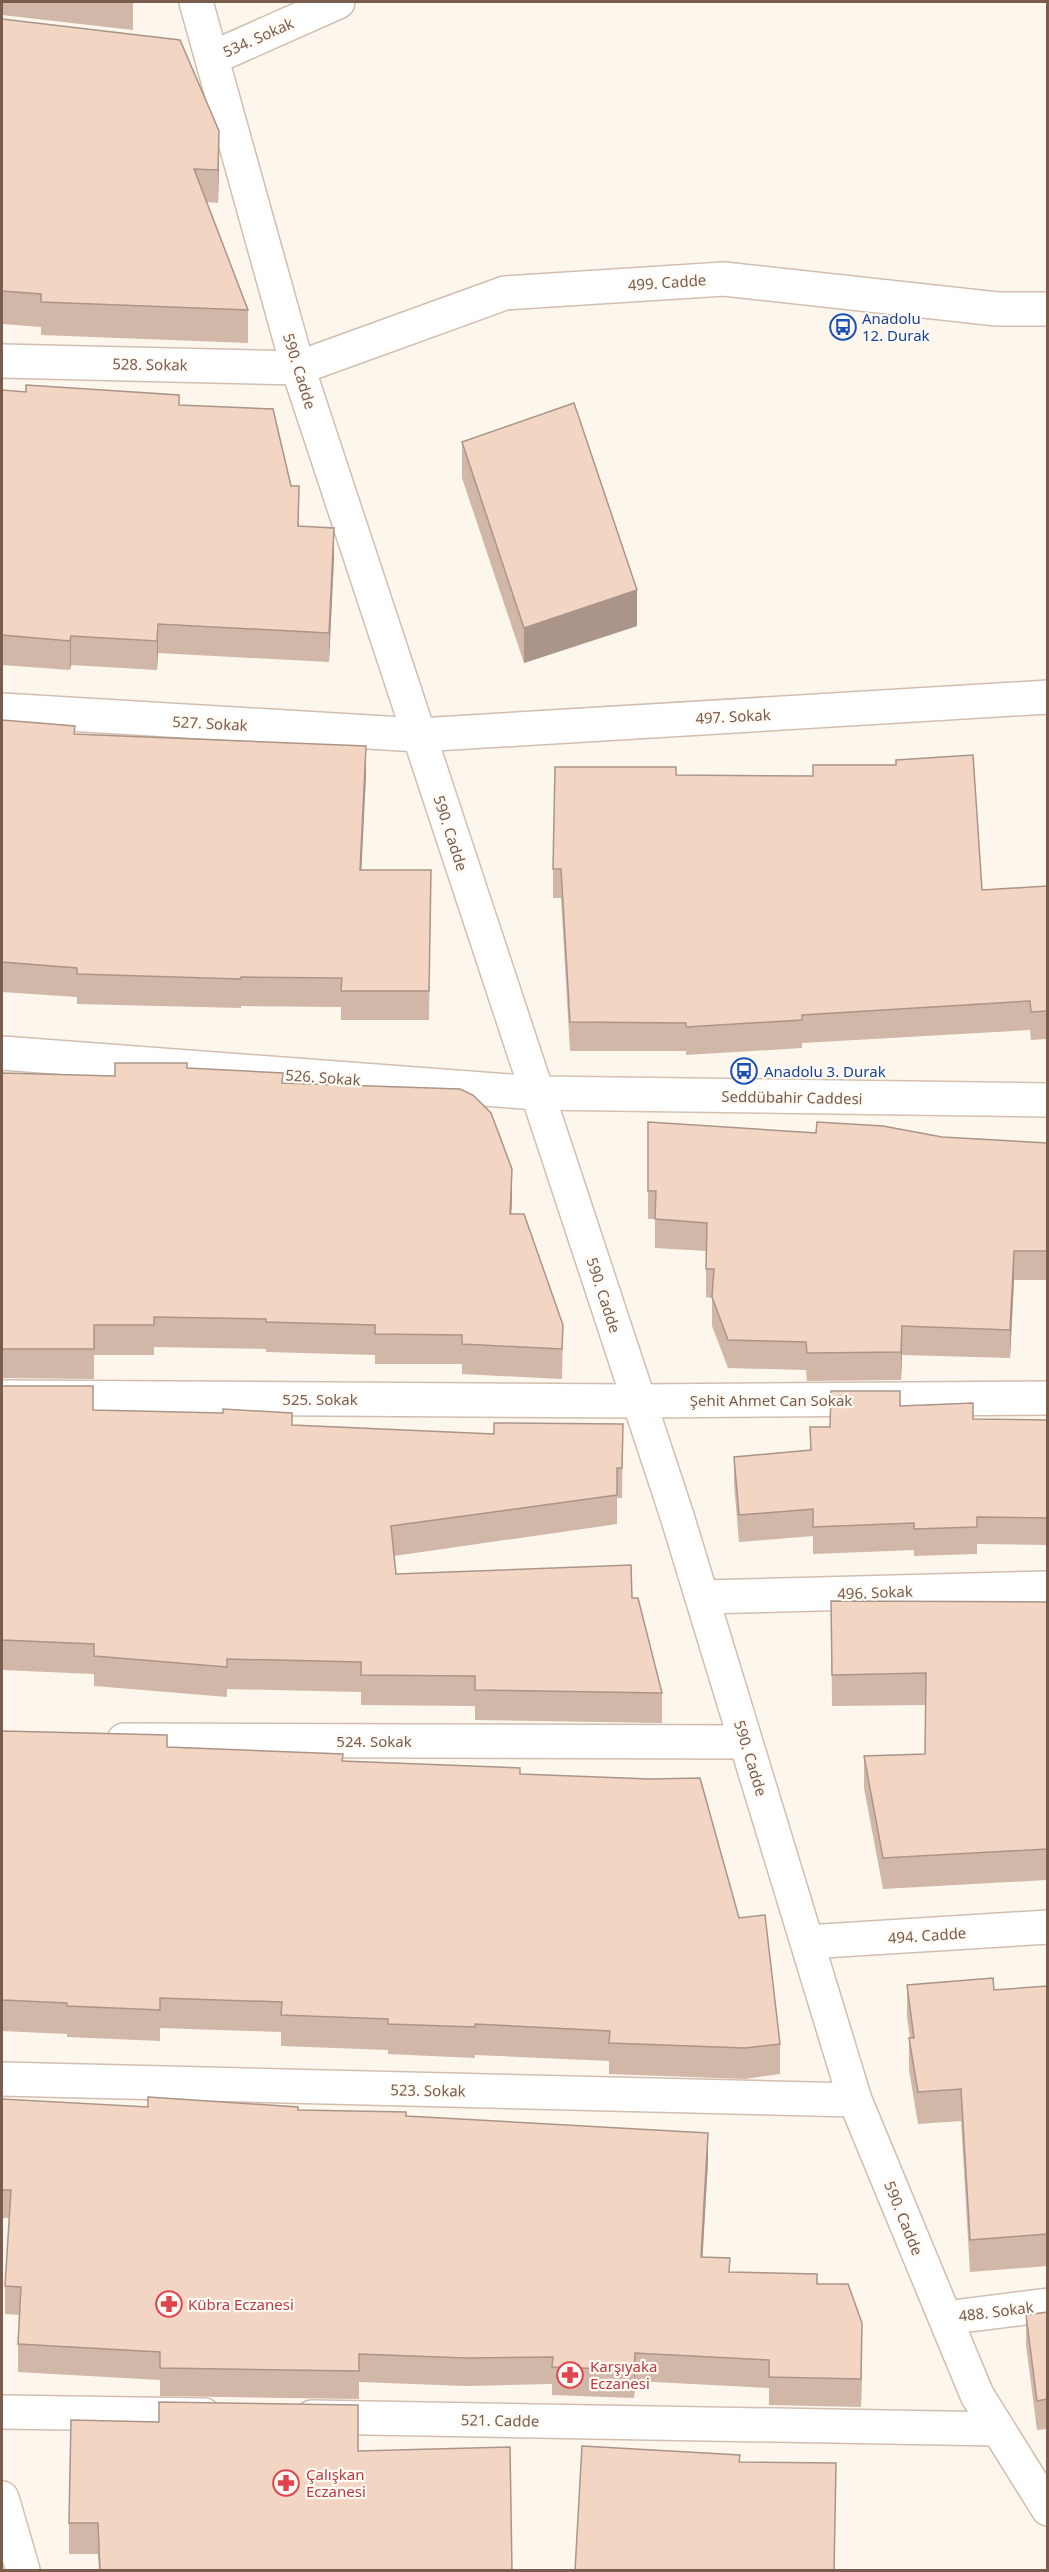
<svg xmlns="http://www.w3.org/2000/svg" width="1049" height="2572" font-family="'Noto Sans',sans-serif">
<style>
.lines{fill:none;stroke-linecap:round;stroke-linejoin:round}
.street-casing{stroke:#d1beb0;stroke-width:36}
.secondary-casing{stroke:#d6c0b0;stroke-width:36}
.street{stroke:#fff;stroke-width:33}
.secondary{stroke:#fff;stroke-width:33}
.wall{fill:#d1b7a8}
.shaded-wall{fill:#aa9588}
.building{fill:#f3d5c3;stroke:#aa9588;stroke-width:1.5}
.labels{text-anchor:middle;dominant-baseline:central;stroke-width:4.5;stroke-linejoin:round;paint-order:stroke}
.street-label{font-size:15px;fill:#7a5c4d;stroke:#fffaf3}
.transit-label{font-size:15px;fill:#164399;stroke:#fffaf3;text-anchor:start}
.health-label{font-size:15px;fill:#be3a42;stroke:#fffaf3;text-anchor:start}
</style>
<rect width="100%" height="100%" fill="#fdf6ec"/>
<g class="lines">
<g class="street-casing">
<path id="street" d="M196,2L298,368L677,1516L855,2100L977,2395L1048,2509
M212,58L338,2
M2,361L298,368L505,293L724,279L997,309H1048
M2,710L419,735L1048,697
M2,1053L537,1093
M2,1397L639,1401L1048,1398
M702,1597L1048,1588
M124,1740L746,1742
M807,1942L1048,1927
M2,2079L855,2100
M945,2318L1048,2305
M2,2412L204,2415
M312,2417L998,2429"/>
</g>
<g class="secondary-casing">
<path id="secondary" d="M537,1093L1048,1100
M2,2498L23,2570"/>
</g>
<use href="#street" class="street"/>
<use href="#secondary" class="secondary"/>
</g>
<path class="wall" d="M2,2H133V30L2,15Z
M2,19L219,164L218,203L207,202L248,310V343L41,335V327L2,324Z
M2,390L179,405L299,516V526L334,557L329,662L158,653L157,670L71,665L70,670L2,665Z
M462,442L637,626L524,663L462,478Z
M2,720L75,734L366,775L361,870H431L429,1020H341V1007L241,1006V1008L77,1004V997L2,992Z
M676,775L982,890L1047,886V1039L1031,1040L1030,1030L802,1043V1048L686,1055V1051H570L561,898H553V869Z
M187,1068L283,1083L512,1199L511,1214L563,1325L562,1379L462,1374V1364H375V1355L266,1352V1349L154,1347V1355H94V1379L2,1378V1073L115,1076Z
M648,1122L816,1133L942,1137L1047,1143V1280H1014L1010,1358L902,1355L901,1380L807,1381L806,1370L728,1368L712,1326V1298L706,1297V1251L655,1248V1219H648Z
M2,1386L93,1410L292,1425L494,1434L623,1424L622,1498H617V1524L394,1556L396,1574L632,1598L662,1693V1723L475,1720V1706L361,1705V1692L227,1689V1697L94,1686V1674L2,1670Z
M900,1406L973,1419L1047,1420V1545L977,1544V1554L914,1556V1550L813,1554V1536L739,1542L734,1484V1457L810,1450V1427H830Z
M831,1601L1047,1602V1880L883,1889L864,1788V1756L925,1754V1705L832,1706Z
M2,1731L167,1747L520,1774L739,1918L780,2044V2074L745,2079L609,2074V2061L475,2055V2058L388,2054V2050L281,2046V2032L160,2028V2041L67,2037V2034L2,2031Z
M907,1985L994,1990L1047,1986V2266L970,2272L961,2121L918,2124L909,2070V2038H910L907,2017Z
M2,2099L148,2107L298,2110L406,2116L708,2161L702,2257L730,2272L817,2284L862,2351L861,2407L769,2405V2388L635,2381L634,2398L552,2395V2384L466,2386L359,2382V2399L160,2396V2380L18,2372V2344L20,2315L5,2314V2286L9,2218H2Z
M1047,2312V2429L1037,2430L1026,2345V2315Z
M358,2451L512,2571H99L98,2554H69V2523Z"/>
<path class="shaded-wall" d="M219,131V164L218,203V170Z
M299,486V516L298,555V526Z
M334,528V557L329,662V633Z
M637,590V626L524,663V628Z
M158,624V653L157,670V641Z
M71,636V665L70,670V641Z
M366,746V775L360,899V870Z
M512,1169V1199L510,1243V1214Z
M1014,1251V1280L1010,1358V1330Z
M902,1326V1355L901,1380V1352Z
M708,2133V2161L701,2285V2257Z
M862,2323V2351L861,2407V2379Z
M635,2353V2381L634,2398V2370Z"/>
<path class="building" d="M2,19L180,40L219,131L218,170L194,169L248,310L41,302V294L2,291Z
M26,385L179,395V405L273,409L291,486H299L298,526L334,528L329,633L158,624L157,641L71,636L70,641L2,635V390L26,392Z
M574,403L637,590L524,628L462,442Z
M2,720L75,726L74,734L366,746L360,870H431L429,991H341L342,978L241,977V979L77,974V968L2,962Z
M973,755L982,890L1047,886V1011L1031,1012L1030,1001L802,1015V1020L686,1027V1023L570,1022L561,869H553L555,767H676V775L813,776V765H896V760Z
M115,1063H187V1068L283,1073L282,1083L460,1089L473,1095L491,1113L512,1169L510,1214H524L563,1325L562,1349L462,1344V1335L375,1334V1325L266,1322V1319L154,1317V1325H94V1349H2V1073L115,1076Z
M648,1122L816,1133L817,1122L883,1126L942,1137L1047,1143V1251H1014L1010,1330L902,1326L901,1352L807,1353L806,1342L728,1340L712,1297L714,1269H706L707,1223L655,1219L656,1191H648Z
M2,1386H93V1410L223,1413V1409L292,1413V1425L494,1434V1423L623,1424L622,1468H617V1495L391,1526L396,1574L631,1565L632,1598H638L662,1693L475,1690V1676L361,1675V1662L227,1659V1667L94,1656V1644L2,1640Z
M831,1391H900V1406L973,1403V1419L1047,1420V1518L977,1517V1527L914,1529V1523L813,1527V1509L739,1515L734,1457L811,1450L810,1427H830Z
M831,1601L1047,1602V1849L883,1858L864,1756L925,1754L926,1673L832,1675Z
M2,1731L167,1735V1747L343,1754L342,1761L520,1768V1774L650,1779L700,1778L739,1918L765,1915L780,2044L745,2048L609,2043L610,2031L475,2024V2027L388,2024V2019L281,2015L282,2002L160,1998V2010L67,2006V2003L2,2000Z
M993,1978L994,1990L1047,1986V2234L970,2240L961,2089L918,2092L909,2038H914L907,1985Z
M148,2097L298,2107V2110L406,2112V2116L708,2133L701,2257L730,2258L729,2272L817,2274V2284H848L862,2323L861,2379L769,2377V2360L635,2353L634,2370L552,2367L553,2357L466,2358L359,2354V2371L160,2368V2352L18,2344L21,2287L5,2286L11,2190H2V2099L148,2107Z
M1047,2312V2399L1037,2401L1026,2315Z
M159,2402L358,2405V2451L510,2447L512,2571H100L98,2523H69L71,2420L159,2422Z
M582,2446L740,2455L739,2462L836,2463L834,2571H575Z"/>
<defs>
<g id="bus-ring" transform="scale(1.35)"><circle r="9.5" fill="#fffaf3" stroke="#1a4fb4" stroke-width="1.5"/><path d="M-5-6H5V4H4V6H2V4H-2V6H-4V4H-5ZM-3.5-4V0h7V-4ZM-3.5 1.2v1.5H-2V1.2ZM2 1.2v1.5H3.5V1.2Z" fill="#1a4fb4"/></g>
<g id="pharmacy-ring" transform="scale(1.35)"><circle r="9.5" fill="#fffaf3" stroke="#e0444e" stroke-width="1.5"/><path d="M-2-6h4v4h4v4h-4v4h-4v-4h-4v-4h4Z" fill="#e0444e"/></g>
</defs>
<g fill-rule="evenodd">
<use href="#bus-ring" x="843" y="327"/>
<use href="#bus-ring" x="744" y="1071"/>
<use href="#pharmacy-ring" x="169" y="2304"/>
<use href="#pharmacy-ring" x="570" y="2375"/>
<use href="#pharmacy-ring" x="286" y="2483"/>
</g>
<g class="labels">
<g class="street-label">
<text transform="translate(258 37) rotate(-24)">534. Sokak</text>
<text transform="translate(667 282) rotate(-4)">499. Cadde</text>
<text transform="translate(150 364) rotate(1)">528. Sokak</text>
<text transform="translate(300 371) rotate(73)">590. Cadde</text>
<text transform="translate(733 716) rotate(-3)">497. Sokak</text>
<text transform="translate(210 723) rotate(3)">527. Sokak</text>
<text transform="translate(451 833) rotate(72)">590. Cadde</text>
<text transform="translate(323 1077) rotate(4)">526. Sokak</text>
<text transform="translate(792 1097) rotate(1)">Seddübahir Caddesi</text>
<text transform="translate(604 1295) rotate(72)">590. Cadde</text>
<text x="320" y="1399">525. Sokak</text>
<text x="771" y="1400">Şehit Ahmet Can Sokak</text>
<text transform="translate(875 1592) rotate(-2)">496. Sokak</text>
<text x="374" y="1741">524. Sokak</text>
<text transform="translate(751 1758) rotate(73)">590. Cadde</text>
<text transform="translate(927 1935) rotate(-4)">494. Cadde</text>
<text transform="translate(428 2090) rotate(1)">523. Sokak</text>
<text transform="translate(904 2218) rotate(68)">590. Cadde</text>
<text transform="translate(996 2311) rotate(-7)">488. Sokak</text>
<text transform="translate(500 2420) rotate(1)">521. Cadde</text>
</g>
<g class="transit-label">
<text x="862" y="318">Anadolu<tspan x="862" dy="17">12. Durak</tspan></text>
<text x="764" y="1071">Anadolu 3. Durak</text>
</g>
<g class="health-label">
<text x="188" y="2304">Kübra Eczanesi</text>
<text x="590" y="2366">Karşıyaka<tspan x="590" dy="17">Eczanesi</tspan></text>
<text x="306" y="2474">Çalışkan<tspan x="306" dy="17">Eczanesi</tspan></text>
</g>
</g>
<rect width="1049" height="2572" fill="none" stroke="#7a5c4d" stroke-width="6"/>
</svg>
